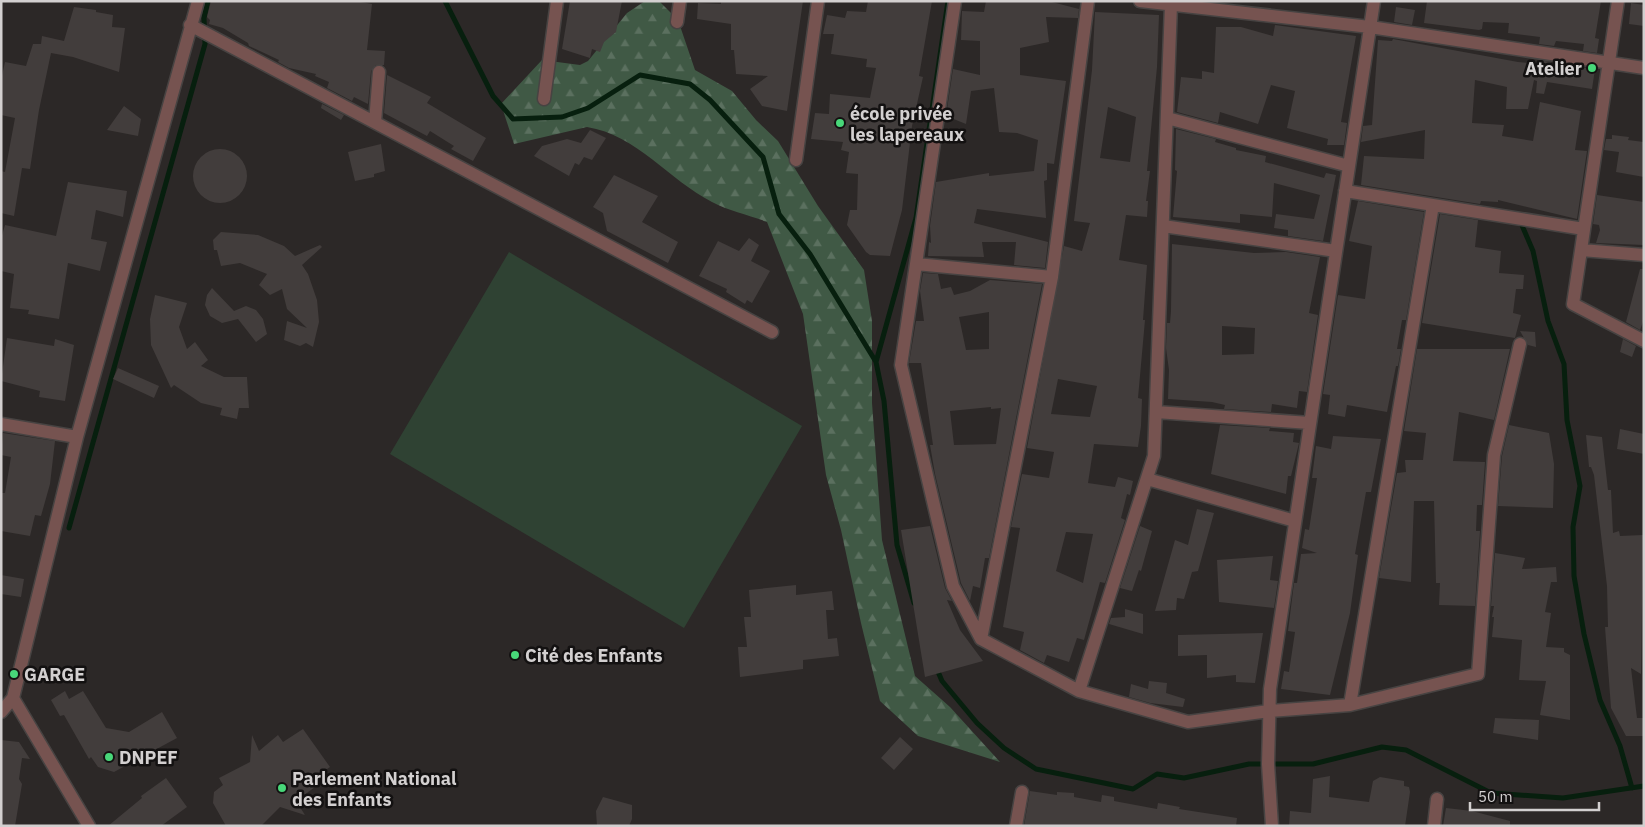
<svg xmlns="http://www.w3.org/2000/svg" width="1645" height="827" font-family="'IBM Plex Sans',sans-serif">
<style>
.forest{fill:url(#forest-firs)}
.pitch{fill:#2f4233}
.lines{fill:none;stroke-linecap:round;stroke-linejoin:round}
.stream{stroke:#071f0e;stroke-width:5}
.building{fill:#423d3c;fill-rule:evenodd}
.street-casing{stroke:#474342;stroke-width:15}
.street{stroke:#765350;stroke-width:12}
.poi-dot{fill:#48d779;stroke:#131111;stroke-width:2}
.labels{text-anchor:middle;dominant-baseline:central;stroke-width:5;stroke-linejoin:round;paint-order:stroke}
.poi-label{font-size:18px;font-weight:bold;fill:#d3d0d0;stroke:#131111;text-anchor:start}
</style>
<defs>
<pattern id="forest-firs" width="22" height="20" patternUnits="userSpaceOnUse" patternTransform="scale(1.25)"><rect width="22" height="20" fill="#405945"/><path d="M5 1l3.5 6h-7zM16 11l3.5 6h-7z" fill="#5b705f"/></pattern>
</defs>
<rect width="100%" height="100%" fill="#2c2827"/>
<path class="forest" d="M645,1H659L678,20L695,70L732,91L756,120L778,141L818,206L864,270L872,321V403L882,540L915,676L950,707L1000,762L918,736L880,701L861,623L841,530L826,475L803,314L767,222C749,215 729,211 712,202C669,180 637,135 587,127L514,144L501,104L542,60L580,65L588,61L627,13Z"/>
<path class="pitch" d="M509,252L802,426L684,628L390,454Z"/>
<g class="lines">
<path class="stream" d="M445,1L493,96L513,119L562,117L588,108L640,75L690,84L710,100L763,157L779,214L810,254L876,362L884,401L897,545L914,603
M1518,222L1521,223L1533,251L1548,321L1564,364L1567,420L1580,486L1573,527L1574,576L1584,634L1600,700L1620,746L1632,788
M876,362L916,218L948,1
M69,528L205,44L204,18L208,1
M936,667L942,681L977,723L1004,748L1036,769L1133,789L1157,774L1184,778L1249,764H1313L1382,747L1406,750L1491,793L1563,798L1644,786"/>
</g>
<path class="building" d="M211,1H355L372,4L367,50L385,51L384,65H376L371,71L368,104L354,97L352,101L327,88L329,82L315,76L316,74L289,68L278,62L279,60L249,46L248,43L223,28L209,24L210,20L207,17Z
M570,1H622L616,32L604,42L600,52L592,49L590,58L562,49Z
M721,1H803L787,111L762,106L750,89L768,76L736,74L734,50H731V24L697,19L698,3L721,4Z
M868,1H932L919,76L923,77L912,126L902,210L890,256L870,255L866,252L847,225L850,210H857L858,174L846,173L849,152L841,150L843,142L811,139L815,113L829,114L830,94L870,98L876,68L866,67L867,59L831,54L834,34H823L827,15L845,18L847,11L866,12Z
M986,1H1048L1079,9L1078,18L1046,17L1049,42L1020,48V75L1066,81L1054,164L1047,163V180L1044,181L1046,218L977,209L974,223L1048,242L1045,268L1014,265L1016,242H982L984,257L928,256L929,242L931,243L930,226L936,182L989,173V176L1034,171L1038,140L1017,133L999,132L994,88L971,91L966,124L946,116L953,69L980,75V41L961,40L962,11L984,12Z
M1427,1H1601L1595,38L1599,39L1597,53L1583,51L1584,44L1556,41L1554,46L1539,44L1540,37L1508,33L1509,23L1483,22L1482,29L1479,30L1424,23Z
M1631,3L1644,5V26L1629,24Z
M74,7L96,10V12L113,15L112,27L125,28L119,72L73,57L51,53L39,110L30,169L22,168L14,216L1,213V171L5,172L15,118L1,115V80L5,62L26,66L33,44H41L42,36L64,41Z
M1396,7L1415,10L1412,25L1394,22Z
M1095,12L1159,15L1157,67L1147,171H1150L1146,201H1148L1147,217L1126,215L1119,260L1147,265L1143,320H1145L1138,398L1142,399L1141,426L1138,447L1094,444L1088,483L1115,487L1118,477L1133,481L1130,495L1127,494L1121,518L1125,520L1105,583L1100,582L1084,640L1077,638L1069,662L1047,655L1044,663L1020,650L1024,632L1003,627L1020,528L1011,527L1022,474L1049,478L1054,452L1027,448L1064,246L1082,251L1090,223L1074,221L1092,70ZM1108,107L1136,117L1130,162L1100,158ZM1058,379L1097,386L1090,417L1051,414ZM1066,532L1093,534L1083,583L1056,571Z
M1275,25L1356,36L1341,122L1347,123L1344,145H1327L1328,139L1287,128L1295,91L1271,85L1258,124L1220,112L1218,123L1177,112L1181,77L1202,79V71L1214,73L1216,27H1241L1273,36Z
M1393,39L1518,62L1538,64V60L1551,62L1550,66L1579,72L1580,67L1595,69L1592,89L1547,82L1544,94L1536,93L1537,81L1534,80L1528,109H1506L1507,87L1475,80L1472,123L1504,125L1502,136L1533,141L1540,102L1581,111L1575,150L1587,151L1577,219L1498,200V202L1481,201L1480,204L1361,185L1364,156L1424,159L1425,130L1361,142L1363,126L1372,125L1378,40L1392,41Z
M387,75L431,97L427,103L486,138L473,161L451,149L454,146L430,131L427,136L384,113Z
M322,104L344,115L341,120L321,108Z
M124,106L141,119L138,136L107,130Z
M1176,129L1216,139L1215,142L1236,148V150L1266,156L1265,162L1324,178L1326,173L1336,175L1323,241L1288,236V230L1274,228L1276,214L1314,219L1320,195L1274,183L1272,217L1240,214V223L1173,217L1177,171L1175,170Z
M590,130L606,138L592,160L584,157L579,165L575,163L569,176L534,156L542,146L567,139L581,143Z
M1612,135L1629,137L1628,140L1644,142V177L1616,172L1619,152L1604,150L1606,139H1612Z
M381,144L385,171L374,174V177L355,181L348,152Z
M193 176a27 27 0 1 1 54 0a27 27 0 1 1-54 0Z
M614,175L658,196L642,222L678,242L668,263L607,231L603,213L593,207Z
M68,182L127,191L123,217L96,210L91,239L107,242L100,271L68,263L59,319L28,314L29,310L10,308L14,274L1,271V239L5,225L56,236Z
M1597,195L1644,202V245L1596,243L1600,230L1599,225L1593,224Z
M1358,201L1424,212L1406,320H1402L1397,349H1401L1398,366H1396L1387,412L1347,405L1345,417L1328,414L1330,395L1323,394L1338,295L1365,299L1372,246L1349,241Z
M1440,214L1478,220L1475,247L1501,251L1499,273L1524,275L1523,289H1516L1513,313L1521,315L1515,338L1422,323Z
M221,232L258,235L284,246L295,256L320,245L322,247L302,265L308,274L317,300L319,322L313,347L306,343L300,346L284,340L287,321L307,328L287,309L282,289L270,295L259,285L267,274L240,263L221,266L217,250H214L213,240Z
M749,238L759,245L751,261L770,271L752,303L747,300L745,304L726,292L727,289L699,276L718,241L739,251Z
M1172,244L1254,253L1286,252L1320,257L1309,313L1318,315L1307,392L1299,391L1297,408L1272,404L1271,412L1224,409L1225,405L1212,402L1168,399L1169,370L1166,348L1167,323H1170L1171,311ZM1222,326L1255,328L1254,354L1222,355Z
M1640,269H1644V319L1640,330L1626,322Z
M923,273L938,274L941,289L951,287L954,295L970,291L990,280L1042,284L989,558H985L980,588L973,586L970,601L961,583L935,474L930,445H933L921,363H909L916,321H924L920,291ZM989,312V349L966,350L959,317ZM991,407V409L1001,408L996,444L954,445L950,411Z
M212,288L234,311L246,306L256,310L263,319L267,334L256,342L238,319L222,323L210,316L205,305L207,295Z
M155,295L187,303L179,327L187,349L195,342L208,360L201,366L224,377H247L249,408H239L237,419L220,415L222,408L201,403L174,385L171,388L151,345L150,319Z
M1520,331L1535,332L1536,347L1528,345Z
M7,338L54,346L55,339L74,345L65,401L39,397L40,391L1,381Z
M1623,339L1636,346L1632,357L1620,352Z
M1417,349H1510L1494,420L1459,412L1453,461L1485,462L1482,505H1477L1476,531H1480L1475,606L1439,605L1440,583H1436L1434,501H1414L1411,582L1379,578L1397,473L1406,472L1405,460H1423L1426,433L1404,431Z
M118,368L159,386L154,398L113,379Z
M1220,425L1270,428L1269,431L1294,433L1293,442L1299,443L1291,476H1288L1286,494L1211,474Z
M1509,425L1549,433L1554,464L1553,508L1498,506L1502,456Z
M1620,429L1644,434V454L1617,449Z
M3,433L55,441L50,484L41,516L35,515L30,536L1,531V493H5L11,457L1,455Z
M1586,435L1602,437L1608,490H1611L1613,533L1619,531L1620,536L1643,535L1641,674L1631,668L1637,718H1643V736H1626L1611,708L1605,627H1608L1607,586L1594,475L1591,467H1589Z
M1333,436L1381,439L1371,492H1366L1355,554L1358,555L1350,613L1330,695L1281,689L1284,671L1289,672L1295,632L1288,631L1294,583H1297L1301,554L1317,553L1302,548L1305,529L1309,530L1317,478H1312L1316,446L1331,449Z
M1197,509L1214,513L1198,571L1192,572L1184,599L1177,598L1176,610L1155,611L1175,540L1188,545Z
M930,526L945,588L952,601L947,600L960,630L983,661L925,677L901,530Z
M1140,526L1152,531L1141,571L1139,570L1132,591L1120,588Z
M1495,553L1525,558L1522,569L1556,567L1557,582H1551L1545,612L1551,613L1546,647L1564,648V652L1570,655V720L1540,715L1546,681L1519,680L1522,640L1492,637L1494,617H1492L1494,606H1491Z
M1273,556L1270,580L1278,581L1274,608L1219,602L1217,560Z
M1,575L24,579L21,597L1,594Z
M796,585V595L832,591L834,610H826L828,639L837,638L839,656L803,660V669L740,677L738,647H747L744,617H751L749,590Z
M1125,609L1143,614V634L1109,624L1111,618L1125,617Z
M1263,633L1255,683L1236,682V675L1207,678V655L1178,656V635Z
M1149,681L1167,683L1166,693L1185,699L1183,707L1150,703L1129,697L1131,684L1148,689Z
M65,691L69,699L83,691L106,728L129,732L162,712L177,738L114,772L98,767L91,757L89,759L64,715L60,716L51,700Z
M1495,718L1539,720L1538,740L1493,733Z
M303,729L330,767L312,779L315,787L296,801L305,815L280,807L261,826H226L213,803L214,792L223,785L219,778L250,762L252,735L259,751L278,735L283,742Z
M900,737L913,749L894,770L881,758Z
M1,740L19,742L30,759L22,758L19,779L22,784L15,826H1Z
M1330,776L1329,797L1369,802L1373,781L1380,777L1404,781V786L1409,787L1410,792L1405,826H1289L1290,811L1311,813L1313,779Z
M166,778L187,807L161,826H108L142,798L141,796Z
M1030,791L1057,795V792L1074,793V797L1101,802L1102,795L1114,797V801L1157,809L1158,803L1180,807L1179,809L1237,818L1236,826H1024Z
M603,797L632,805V819L629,826H597L596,811Z
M1446,808L1472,811L1510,821V826H1443Z"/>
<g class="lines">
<g class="street-casing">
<path id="street" d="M955,1L901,365L953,586L981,639L1079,691L1188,722L1269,711L1350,705L1478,674L1494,455L1520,344
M1140,1L1370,27L1644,68
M1618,1L1573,304L1644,341
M677,22L680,1
M190,25L772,332
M544,99L557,1
M1167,118L1349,166
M375,122L379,72
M796,160L818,1
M1345,191L1584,229
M1163,226L1336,251
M1581,250L1644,255
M916,264L1052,277
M1156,412L1310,423
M1,424L77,437
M1147,479L1295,521
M981,639L1052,277L1088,1
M1079,691L1154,456L1171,5
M13,698L89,826
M1350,705L1433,205
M1,712L13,698L77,437L198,1
M1016,826L1022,792
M1272,826L1268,764L1270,689L1374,1
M1434,826L1437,799"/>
</g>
<use href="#street" class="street"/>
</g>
<g class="poi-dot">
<circle cx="1592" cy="68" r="5"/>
<circle cx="840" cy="123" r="5"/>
<circle cx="515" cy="655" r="5"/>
<circle cx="14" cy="674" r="5"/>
<circle cx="109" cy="757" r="5"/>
<circle cx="282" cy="788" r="5"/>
</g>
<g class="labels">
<g class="poi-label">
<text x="1582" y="68" text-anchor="end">Atelier</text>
<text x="850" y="113">école privée<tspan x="850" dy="21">les lapereaux</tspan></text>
<text x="525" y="655">Cité des Enfants</text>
<text x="24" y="674">GARGE</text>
<text x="119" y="757">DNPEF</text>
<text x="292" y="778">Parlement National<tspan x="292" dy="21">des Enfants</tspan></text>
</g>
</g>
<rect width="1645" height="827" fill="none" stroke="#d3d0d0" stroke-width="5"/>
<path d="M1470 802v8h129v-8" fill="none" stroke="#d3d0d0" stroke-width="2.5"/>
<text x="1478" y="802" font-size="15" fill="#d3d0d0" stroke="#131111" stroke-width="4" paint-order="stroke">50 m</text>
</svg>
